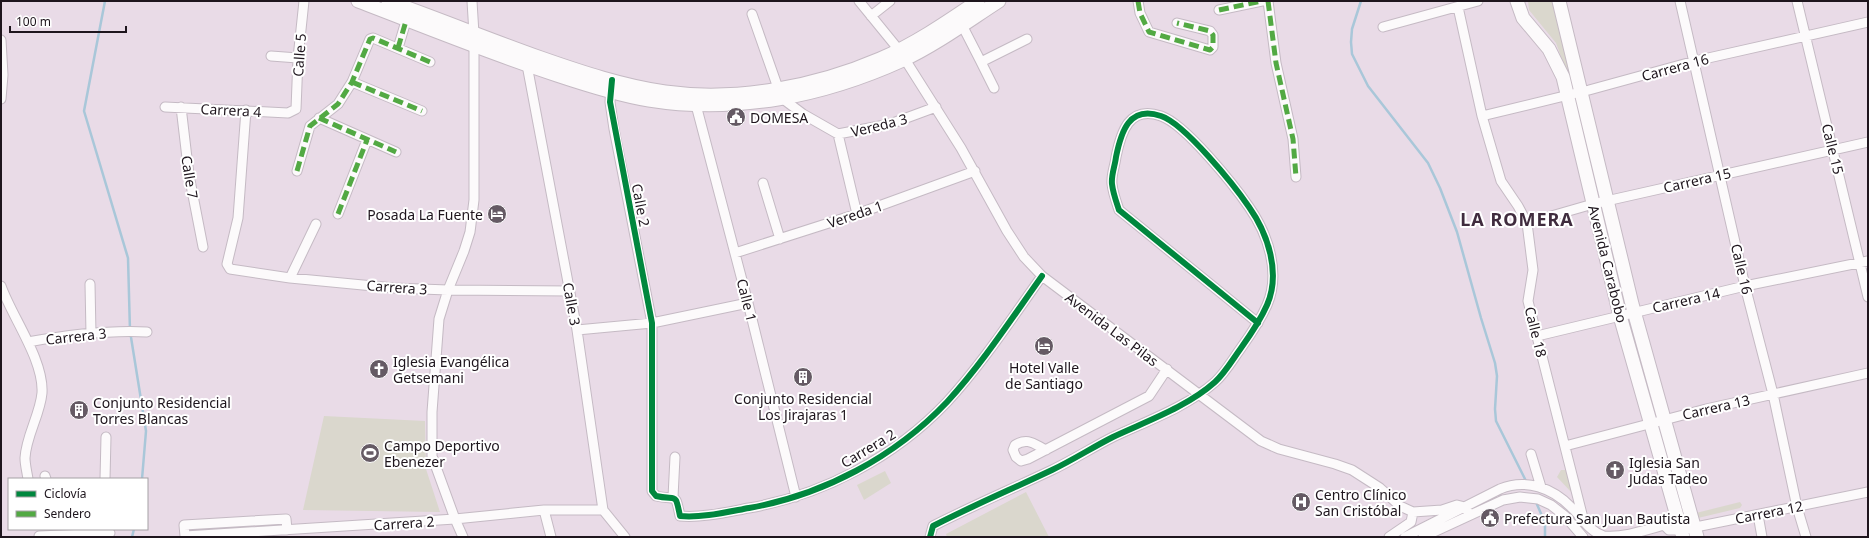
<svg xmlns="http://www.w3.org/2000/svg" width="1869" height="538" font-family="'Noto Sans',sans-serif">
<style>
.green{fill:#dad7cd}
.lines{fill:none;stroke-linecap:round;stroke-linejoin:round}
.stream{stroke:#a9c7d9;stroke-width:2.5}
.street-casing{stroke:#c5bac4;stroke-width:11}
.secondary-casing{stroke:#c5bac4;stroke-width:15}
.street{stroke:#fcfafb;stroke-width:9}
.secondary{stroke:#fcfafb;stroke-width:13}
.quiet{stroke:#52a943;stroke-width:5;stroke-dasharray:10 5;stroke-linecap:butt}
.cycleway-casing{stroke:#fff;stroke-width:8}
.cycleway{stroke:#00873e;stroke-width:6}
.labels{text-anchor:middle;dominant-baseline:central;stroke-width:4;stroke-linejoin:round;paint-order:stroke}
.street-label{font-size:14px;fill:#1e151d;stroke:#fff}
.poi-label{font-size:14px;fill:#1e151d;stroke:#fff;text-anchor:start}
.district-label{font-size:18px;font-weight:bold;letter-spacing:1px;fill:#402c3e;stroke:#fff}
</style>
<rect width="100%" height="100%" fill="#e9dbe7"/>
<path class="green" d="M1528,1H1556L1574,78L1569,79L1556,43L1529,10Z
M324,416L425,421L426,469L440,512L303,510Z
M1561,470H1567L1572,493L1557,477Z
M885,471L891,483L864,500L857,485Z
M1026,492L1049,537H947L946,534Z
M1740,502L1742,505L1740,508L1698,518L1696,513Z"/>
<g class="lines">
<path class="stream" d="M105,1L84,111L128,258L130,331L146,431L142,479
M1361,1L1352,29L1351,42L1352,54L1368,86L1428,163L1440,188L1457,232L1481,318L1495,363L1497,376L1495,409L1496,421L1527,483
M1536,502L1545,523V537
M132,537L134,529"/>
<g class="street-casing">
<path id="street" d="M859,1L899,50L961,148L1007,231L1024,257L1042,276L1261,441L1279,449L1335,464L1352,470L1380,488L1400,506L1413,512L1442,510L1457,505L1465,507L1470,515
M1138,1L1140,13L1149,32L1210,50L1213,47V35L1210,31L1177,23
M1268,1L1276,63L1293,139L1296,177
M1680,1L1745,286L1773,394L1797,507L1806,537
M1797,1L1868,297
M1458,7L1482,116L1501,181L1518,206L1527,223L1533,270L1528,301L1584,522
M1219,10L1262,1
M752,14L778,88
M871,16L890,1
M962,25L981,62L1027,39
M1383,27L1478,1
M1,40L3,75L1,99
M398,48L406,21
M271,56L298,58
M981,62L994,88
M527,65L577,330L603,510L625,537
M352,82L422,111
M611,86L610,102L614,129L652,323V491L656,496C677,501 675,491 680,516C702,518 727,512 749,508C823,495 895,457 947,402C982,364 1012,318 1042,276
M783,99L803,114L838,134L890,124L936,107
M696,105L748,303L796,497
M165,107L288,113L296,109L298,58L304,1
M181,107L189,175L203,247
M246,110L238,218L227,264L230,269L290,278L394,288L448,290L570,291
M1482,116L1589,90L1695,61L1868,22
M319,118L396,152
M838,134L857,214
M297,171L310,126L338,104L352,82L370,39L373,38L430,62
M763,183L780,239
M338,214L367,140
M1527,223L1593,204L1868,142
M735,253L857,214L975,171
M290,278L316,224
M90,284L91,334
M1,286C12,317 44,360 42,393C40,415 26,436 25,458C25,465 27,472 28,479
M577,330L652,323L748,303
M1537,336L1745,286L1868,261
M28,342C67,335 107,330 147,332
M1565,446L1706,409L1868,373
M1046,450C1034,444 1028,437 1015,445L1013,450L1016,457L1021,461L1028,459L1149,396L1167,369
M1531,454L1541,487
M45,476L46,479
M105,479L106,437
M673,497L675,457
M544,510L551,537
M1758,515L1762,537
M287,530L286,519L184,525L185,536L455,519L544,510H603
M39,536L110,533
M463,537L455,519L432,456V412L439,319L448,290L464,251L470,232L474,200V34L472,1
M930,537L933,526C972,506 1012,489 1052,470C1073,460 1093,447 1113,437C1147,421 1187,407 1215,382C1225,373 1233,359 1241,348C1251,334 1260,321 1267,305C1281,273 1268,234 1249,207C1234,185 1185,124 1161,116C1129,105 1121,132 1116,157C1115,166 1111,175 1112,184C1113,193 1116,201 1119,210L1258,323
M1389,537L1411,522L1413,512
M1405,537L1500,489C1526,478 1553,488 1572,508C1582,517 1589,532 1604,536C1623,538 1646,530 1664,525L1669,530H1681L1868,492
M1423,537L1503,500L1520,497L1538,499L1551,505L1565,516L1583,537"/>
</g>
<g class="secondary-casing">
<path id="secondary" d="M358,1C424,26 489,53 557,75C587,85 618,95 649,100C736,114 824,96 903,60C937,44 968,21 999,1
M388,1C439,19 490,40 541,58C581,72 623,86 665,92C736,102 815,87 880,59C915,44 947,22 978,1
M1517,1L1523,18L1549,49L1563,77L1620,316L1683,537
M1559,1L1632,304L1697,537"/>
</g>
<use href="#street" class="street"/>
<use href="#secondary" class="secondary"/>
<path class="quiet" d="M1138,1L1140,13L1149,32L1210,50L1213,47V35L1210,31L1177,23
M1268,1L1276,63L1293,139L1296,177
M1219,10L1262,1
M398,48L406,21
M352,82L422,111
M319,118L396,152
M297,171L310,126L338,104L352,82L370,39L373,38L430,62
M338,214L367,140"/>
<g class="cycleway-casing">
<path id="cycleway" d="M612,80L610,102L652,323V491L656,496C677,501 675,491 680,516C702,518 727,512 749,508C823,495 895,457 947,402C982,364 1012,318 1042,276
M930,537L933,526C972,506 1012,489 1052,470C1073,460 1093,447 1113,437C1147,421 1187,407 1215,382C1225,373 1233,359 1241,348C1251,334 1260,321 1267,305C1281,273 1268,234 1249,207C1234,185 1185,124 1161,116C1129,105 1121,132 1116,157C1115,166 1111,175 1112,184C1113,193 1116,201 1119,210L1258,323"/>
</g>
<use href="#cycleway" class="cycleway"/>
</g>
<defs>
<g id="civic-disc" transform="scale(1)"><circle r="9.5" fill="#655a64" stroke="#fff"/><path d="M-.6-6.5H3V-4.5H.6V-3L4-1V1h2V6H-6V1h2V-1L-.6-3ZM-1.2 2.5V6h2.4V2.5Z" fill="#fff"/></g>
<g id="hotel-disc" transform="scale(1)"><circle r="9.5" fill="#655a64" stroke="#fff"/><path d="M-6-4.5h1.5V1H6V5H4.5V3h-9V5H-6ZM-4 0a1.8 1.8 0 1 1 3.6 0ZM.5 0V-2.5h3Q6-2.5 6 0Z" fill="#fff"/></g>
<g id="church-disc" transform="scale(1)"><circle r="9.5" fill="#655a64" stroke="#fff"/><path d="M-1.2-6h2.4v3.5h3.3v2.4h-3.3V6h-2.4V-.1h-3.3v-2.4h3.3Z" fill="#fff"/></g>
<g id="building-disc" transform="scale(1)"><circle r="9.5" fill="#655a64" stroke="#fff"/><path d="M-4-6H4V6H1V3H-1V6H-4ZM-2.5-4.3h1.7v1.8h-1.7ZM.8-4.3h1.7v1.8H.8ZM-2.5-1h1.7V.8h-1.7ZM.8-1h1.7V.8H.8Z" fill="#fff"/></g>
<g id="stadium-disc" transform="scale(1)"><circle r="9.5" fill="#655a64" stroke="#fff"/><path d="M0-5a6.5 5 0 1 0 0 10a6.5 5 0 1 0 0-10ZM-3.5-1.8h7v3.6h-7Z" fill="#fff"/></g>
<g id="hospital-disc" transform="scale(1)"><circle r="9.5" fill="#655a64" stroke="#fff"/><path d="M-5-5h3v3.5h4V-5h3V5h-3V1.5h-4V5h-3Z" fill="#fff"/></g>
</defs>
<g fill-rule="evenodd">
<use href="#civic-disc" x="736" y="117"/>
<use href="#hotel-disc" x="497" y="214"/>
<use href="#hotel-disc" x="1044" y="346"/>
<use href="#church-disc" x="379" y="369"/>
<use href="#building-disc" x="803" y="377"/>
<use href="#building-disc" x="79" y="410"/>
<use href="#stadium-disc" x="370" y="453"/>
<use href="#church-disc" x="1615" y="470"/>
<use href="#hospital-disc" x="1301" y="502"/>
<use href="#civic-disc" x="1490" y="518"/>
</g>
<g class="labels">
<g class="street-label">
<text transform="translate(299 55) rotate(-86)">Calle 5</text>
<text transform="translate(1675 67) rotate(-15)">Carrera 16</text>
<text transform="translate(231 110) rotate(3)">Carrera 4</text>
<text transform="translate(879 125) rotate(-14)">Vereda 3</text>
<text transform="translate(1833 149) rotate(76)">Calle 15</text>
<text transform="translate(190 177) rotate(81)">Calle 7</text>
<text transform="translate(1697 180) rotate(-13)">Carrera 15</text>
<text transform="translate(641 205) rotate(79)">Calle 2</text>
<text transform="translate(855 214) rotate(-19)">Vereda 1</text>
<text transform="translate(1608 264) rotate(76)">Avenida Carabobo</text>
<text transform="translate(1742 269) rotate(77)">Calle 16</text>
<text transform="translate(397 287) rotate(4)">Carrera 3</text>
<text transform="translate(747 300) rotate(76)">Calle 1</text>
<text transform="translate(1686 300) rotate(-13)">Carrera 14</text>
<text transform="translate(572 304) rotate(80)">Calle 3</text>
<text transform="translate(1112 329) rotate(37)">Avenida Las Pilas</text>
<text transform="translate(1536 332) rotate(76)">Calle 18</text>
<text transform="translate(76 336) rotate(-6)">Carrera 3</text>
<text transform="translate(1716 407) rotate(-13)">Carrera 13</text>
<text transform="translate(868 448) rotate(-31)">Carrera 2</text>
<text transform="translate(1769 512) rotate(-11)">Carrera 12</text>
<text transform="translate(404 523) rotate(-4)">Carrera 2</text>
</g>
<g class="poi-label">
<text x="750" y="117">DOMESA</text>
<text x="483" y="214" text-anchor="end">Posada La Fuente</text>
<text x="393" y="361">Iglesia Evangélica<tspan x="393" dy="16">Getsemani</tspan></text>
<text x="1044" y="367" text-anchor="middle">Hotel Valle<tspan x="1044" dy="16">de Santiago</tspan></text>
<text x="803" y="398" text-anchor="middle">Conjunto Residencial<tspan x="803" dy="16">Los Jirajaras 1</tspan></text>
<text x="93" y="402">Conjunto Residencial<tspan x="93" dy="16">Torres Blancas</tspan></text>
<text x="384" y="445">Campo Deportivo<tspan x="384" dy="16">Ebenezer</tspan></text>
<text x="1629" y="462">Iglesia San<tspan x="1629" dy="16">Judas Tadeo</tspan></text>
<text x="1315" y="494">Centro Clínico<tspan x="1315" dy="16">San Cristóbal</tspan></text>
<text x="1504" y="518">Prefectura San Juan Bautista</text>
</g>
<g class="district-label">
<text x="1517" y="219">LA ROMERA</text>
</g>
</g>
<rect width="1869" height="538" fill="none" stroke="#1e151d" stroke-width="4"/>
<rect x="8" y="478" width="140" height="52" fill="#ffffff" stroke="#a5a1a5"/>
<rect x="16" y="491" width="20" height="6" fill="#00873e" stroke="#a5a1a5"/>
<text x="44" y="498" font-size="12" fill="#1e151d">Ciclovía</text>
<rect x="16" y="511" width="20" height="6" fill="#52a943" stroke="#a5a1a5"/>
<text x="44" y="518" font-size="12" fill="#1e151d">Sendero</text>
<path d="M10 26v6h116v-6" fill="none" stroke="#1e151d" stroke-width="2"/>
<text x="16" y="26" font-size="12" fill="#1e151d" stroke="#ffffff" stroke-width="3" paint-order="stroke">100 m</text>
</svg>
